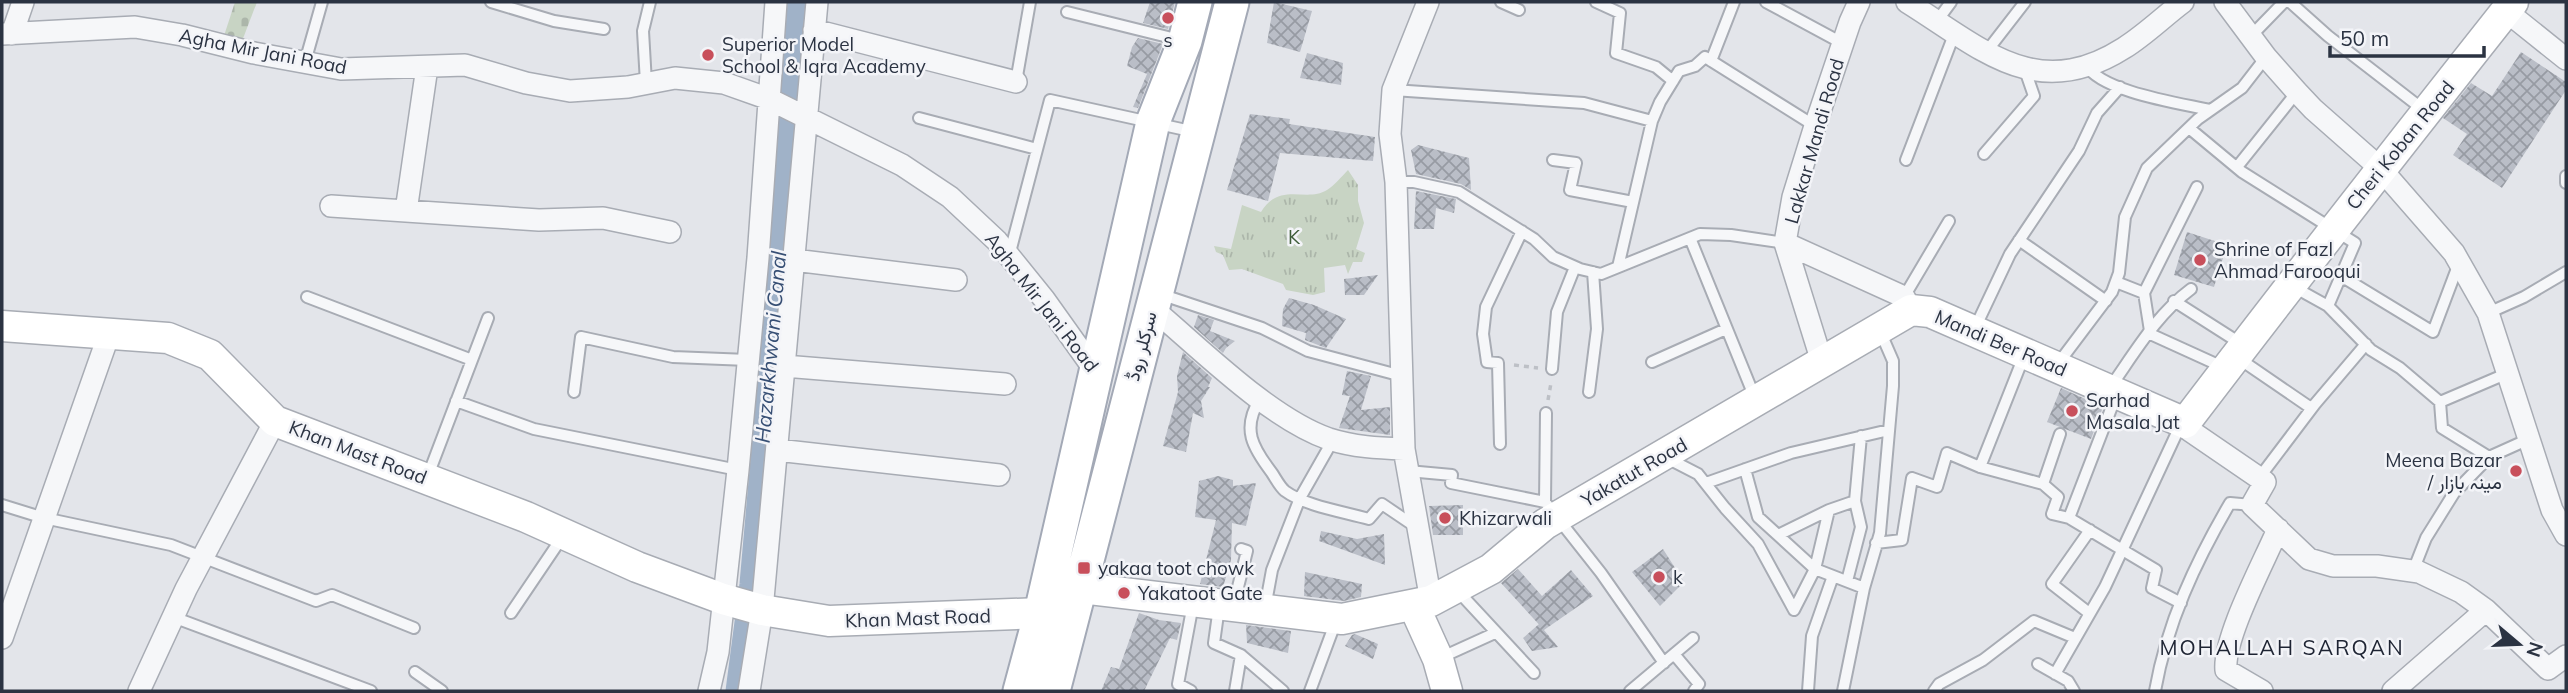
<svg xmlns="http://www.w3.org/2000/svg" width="2568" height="693" font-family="Mulish,Vazirmatn,sans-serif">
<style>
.cemetery{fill:url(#cemetery-stones)}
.park{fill:url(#park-tufts)}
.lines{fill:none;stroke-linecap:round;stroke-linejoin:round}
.canal{stroke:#a0b2c8;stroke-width:21}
.building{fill:url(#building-cross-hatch)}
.lane-casing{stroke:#a8acb4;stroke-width:14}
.street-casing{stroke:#a8acb4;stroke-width:24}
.secondary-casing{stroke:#a8acb4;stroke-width:33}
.primary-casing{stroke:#a3a9b6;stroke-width:37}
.path{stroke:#bdc0c6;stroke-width:3.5;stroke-dasharray:5 5;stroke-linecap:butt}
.lane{stroke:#f6f7f9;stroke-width:10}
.street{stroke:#f6f7f9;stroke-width:21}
.secondary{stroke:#fff;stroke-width:30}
.primary{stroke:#fff;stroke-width:33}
.poi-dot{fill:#c84f5b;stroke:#f3f4f8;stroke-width:2.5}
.labels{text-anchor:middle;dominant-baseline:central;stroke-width:5;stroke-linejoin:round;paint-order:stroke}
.poi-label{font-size:19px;fill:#2b3342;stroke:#f3f4f8;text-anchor:start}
.street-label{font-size:19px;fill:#2b3342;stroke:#f3f4f8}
.park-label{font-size:19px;fill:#3e5d39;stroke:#f3f4f8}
.water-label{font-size:21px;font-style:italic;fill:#374f74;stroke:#f3f4f8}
.neighbourhood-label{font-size:21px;letter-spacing:2px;fill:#1e2433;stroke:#f3f4f8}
</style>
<defs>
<pattern id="cemetery-stones" width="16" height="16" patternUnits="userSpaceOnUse" patternTransform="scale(1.75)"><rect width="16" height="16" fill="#c8d4c4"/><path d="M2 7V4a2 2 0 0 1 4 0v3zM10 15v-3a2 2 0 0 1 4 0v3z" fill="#acb6aa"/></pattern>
<pattern id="park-tufts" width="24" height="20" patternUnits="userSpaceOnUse" patternTransform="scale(1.75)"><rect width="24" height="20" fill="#c8d4c4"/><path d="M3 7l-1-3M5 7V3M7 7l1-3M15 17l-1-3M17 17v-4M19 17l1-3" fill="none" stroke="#acb6aa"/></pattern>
<pattern id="building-cross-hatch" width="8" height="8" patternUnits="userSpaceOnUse" patternTransform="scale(1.75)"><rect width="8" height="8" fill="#babec7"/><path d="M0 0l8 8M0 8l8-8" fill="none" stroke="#979ba3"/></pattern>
</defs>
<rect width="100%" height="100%" fill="#e3e5ea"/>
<path class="cemetery" d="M235,2H257L239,49L221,45Z"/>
<path class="park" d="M1348,170L1358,185V201L1364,223L1356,249L1365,253L1362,262H1353L1348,274L1345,265L1324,268L1325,292L1313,295L1286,290L1283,284L1242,269L1229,270L1223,255L1216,252L1214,246L1231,249L1242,205L1261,212C1280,181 1306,203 1327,190C1335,185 1341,177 1348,170Z"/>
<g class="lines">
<path class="canal" d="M736,691L750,584L782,220L798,2"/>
</g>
<path class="building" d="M1150,2H1175L1168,29L1143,23Z
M1274,2L1312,11L1300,52L1267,43Z
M1138,38L1163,44L1138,108L1133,107L1147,74L1127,66L1132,47Z
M2521,52L2566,82V90L2502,188L2453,155L2467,134L2443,118L2471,83L2492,96Z
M1307,53L1343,63L1341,85L1300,78Z
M1250,114L1290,119L1289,124L1375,137L1373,161L1280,153L1268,201L1227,190Z
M1418,145L1469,158L1471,190L1461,184L1416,174L1411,150Z
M1416,191L1456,199L1454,213L1436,208L1434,229H1414Z
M2187,232L2227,245L2214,287L2174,275Z
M1378,275L1364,295H1345L1344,279Z
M1289,298L1314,305L1346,319L1326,348L1305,340L1306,333L1282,326L1283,309Z
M1198,315L1214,320L1210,331L1235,341L1226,348L1223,353L1194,327Z
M1183,352L1212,378L1208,387H1210L1201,401L1204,418L1193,413L1186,452L1163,446L1178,392L1177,376Z
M1347,371L1371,376L1361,410L1390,407V435L1339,428L1350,396L1342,395Z
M2061,388L2103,407L2091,439L2047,422Z
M1218,476L1233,480V486L1256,483L1246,526L1232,523L1231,560L1223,587L1200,584L1216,520L1195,517L1199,481Z
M1463,505V535H1433L1429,506Z
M1321,531L1357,539L1384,534L1385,565L1319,541Z
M1663,549L1684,582L1660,606L1632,572Z
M1518,569L1542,596L1571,570L1593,596L1544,630L1501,583Z
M1305,572L1362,584L1361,597L1344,601L1304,596Z
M1139,613L1159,620L1181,623L1177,640L1170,638L1144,691H1101L1111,667L1119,669Z
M1539,624L1558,647L1532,651L1523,638Z
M1246,625L1291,631L1288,653L1247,643Z
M1355,634L1378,644L1373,659L1345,646L1352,635Z"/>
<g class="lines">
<g class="lane-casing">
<path id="lane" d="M491,2L554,21L604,29
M1501,2L1519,10
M1596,2L1620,13L1616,53L1656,67L1673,81
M1766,2L1842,43
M2290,2L2328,36L2425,111
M1067,12L1180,40
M1937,21L1951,2
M2251,36L2284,2
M1987,51L2025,2
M1711,61L1734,2
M305,62L322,2
M2086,65C2102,92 2179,103 2210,110
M1016,82L1030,2
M646,83L643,31L650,2
M1393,90L1584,103L1652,121
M919,118L1037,149
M2189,128L2242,172L2355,243L2328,306
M1984,154L2034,96L2025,70
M1553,160L1576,163L1570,190L1633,202
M1906,160L1955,32
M2237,167L2297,92
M2566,176V183
M1396,182H1414L1459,192L1534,239L1553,257L1580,269L1601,274L1700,234L1731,235L1785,243
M1690,238L1755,398
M2019,240L2106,301
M1009,256L1050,100L1195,132
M1618,267L1652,121L1660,102L1679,71L1695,66L1705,57L1815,126
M2341,276L2433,332L2459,263
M2116,282L2144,293L2197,187
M2292,286L2328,306L2371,350L2400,368L2440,402L2442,428L2489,457L2529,439
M2144,293L2150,331
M1160,294L1262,328L1308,351L1402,376
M307,297L472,360
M1904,297L1949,221
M2174,301L2243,345
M2488,313L2524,297L2566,272
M1975,328L2010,254L2079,151L2097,113L2120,87
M2148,333L2225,368
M2238,358L2311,408
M1652,362L1726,329
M2057,365L2112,292L2119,273L2125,217L2147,168L2198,119L2242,88L2266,57
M1552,369L1557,312L1575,267
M2109,389C2134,354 2156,315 2191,289
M574,392L581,337L673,357L748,360
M1589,392L1597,329L1593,272
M2116,396L2069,518L2156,570L2152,588L2181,603
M1260,399C1241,429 1253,448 1272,473C1276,479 1280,487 1285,491C1305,506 1345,512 1369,519L1382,504L1416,527
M456,401L534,429L738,470
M2440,402L2508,373
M1500,444L1498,363L1487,362L1483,334L1486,307L1522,231
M1665,457L1698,474L1725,508L1758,544L1794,610
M1980,467L2024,356
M1745,469L1758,517L1815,569L1864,588
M1408,471L1452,475L1451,483L1545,502L1601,573L1664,663
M427,478L488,318
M2259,478L2315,404L2366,344
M1706,483L1791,453L1889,430
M2043,484L2060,434
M1545,502L1546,413
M2,505L44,518L171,545L316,601L332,595L414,628
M1778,535L1829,510
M1876,543L1902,540L1912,478L1937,487L1947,453L1980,467L2043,484L2058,497L2052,514L2069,518
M2413,571L2426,538L2454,493L2489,457
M1847,581L1861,527L1855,501L1861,436
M1456,589L1534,673
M1234,603L1247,551L1241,549
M1219,607L1214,643L1241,655L1235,691
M1265,608L1272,570L1300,498L1333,440
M1794,610L1815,569L1829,510L1855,501
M511,613L563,536
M2089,613L2052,584L2090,530
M173,617L371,691
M1674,654L1699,684L1694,691
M1241,655L1283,691
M1440,658L1495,633
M2038,664L2068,681L2074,691
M415,672L442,691
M2055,674L2105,587L2181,424
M1191,691L1178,684L1193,604
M1310,691L1336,621
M1630,691L1693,638
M1808,691L1812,636L1833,576
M1843,691L1864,588L1880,533L1893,386V361L1880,331
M1934,691L1939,684L1983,660L2034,621L2075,638
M2155,691C2167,623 2195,563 2230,503L2252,505"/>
</g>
<g class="street-casing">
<path id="street" d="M1428,2L1393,90L1390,134L1396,182L1404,449L1431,601
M1907,2C1981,48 2036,104 2124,48C2145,35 2163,17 2183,2
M2225,2L2266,57L2297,92L2313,109L2380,168L2454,253L2488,313L2552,510L2566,535
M2506,11L2566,59
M814,30L1016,82
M2,34L135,27L182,35L254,53L341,69L465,65L526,83L570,91L628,87L675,78L724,83L769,99L902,165L950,197L997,241L1044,299L1096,372
M12,34L23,2
M331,206L539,220L603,218L670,232
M406,211L427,67
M1785,243L1904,297L1911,310
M794,260L956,280
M1152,308C1201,349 1269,418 1329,439C1354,447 1378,448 1404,449
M1822,362L1785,243L1793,197L1815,126L1850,22L1859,2
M784,366L1005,384
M2185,423L2189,430L2265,482L2252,505L2309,559L2333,566H2377L2419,572L2461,592L2486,610L2548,669L2566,656
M777,450L999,475
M2,638L109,334
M139,691L186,589L275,421
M709,691L718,652L738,470L758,258L776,2
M749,691L762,610L817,2
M2262,691L2226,670C2223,638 2264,562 2278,529
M2393,691L2486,610"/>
</g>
<g class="secondary-casing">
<path id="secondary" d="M2,326L168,338L210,355L275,421L526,517L637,567L723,599L762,610L829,621L1041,613
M1081,588L1342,619L1431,601L1491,569L1545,524L1911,310L1930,312L2185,423C2293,281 2403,141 2513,2
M1414,606L1438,659L1447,691"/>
</g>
<g class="primary-casing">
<path id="primary" d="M1020,691L1041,613L1153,122L1185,41L1195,2
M1053,691L1232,2"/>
</g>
<path class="path" d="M1514,365L1538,368
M1548,400L1551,383"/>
<use href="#lane" class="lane"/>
<use href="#street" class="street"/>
<use href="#secondary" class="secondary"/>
<use href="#primary" class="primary"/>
</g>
<g class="poi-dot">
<circle cx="1168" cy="18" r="7"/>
<circle cx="708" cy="55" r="7"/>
<circle cx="2200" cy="260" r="7"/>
<circle cx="2072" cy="411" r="7"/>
<circle cx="2516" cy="471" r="7"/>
<circle cx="1445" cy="518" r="7"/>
<rect x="1077" y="561" width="14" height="14" rx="3.5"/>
<circle cx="1659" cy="577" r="7"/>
<circle cx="1124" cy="593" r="7"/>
</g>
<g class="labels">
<g class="poi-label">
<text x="1168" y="40" text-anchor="middle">s</text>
<text x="722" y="44">Superior Model<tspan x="722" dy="22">School &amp; Iqra Academy</tspan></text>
<text x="2214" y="249">Shrine of Fazl<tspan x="2214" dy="22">Ahmad Farooqui</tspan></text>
<text x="2086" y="400">Sarhad<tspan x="2086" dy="22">Masala Jat</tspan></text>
<text x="2502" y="460" text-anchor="end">Meena Bazar<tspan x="2502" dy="22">/ مينہ بازار</tspan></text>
<text x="1459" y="518">Khizarwali</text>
<text x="1098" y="568">yakaa toot chowk</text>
<text x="1673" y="577">k</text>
<text x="1138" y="593">Yakatoot Gate</text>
</g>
<g class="street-label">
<text transform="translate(263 51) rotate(11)">Agha Mir Jani Road</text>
<text transform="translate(1814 141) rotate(-74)">Lakkar Mandi Road</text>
<text transform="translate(2400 145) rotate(-51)">Cheri Koban Road</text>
<text transform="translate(1042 302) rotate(52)">Agha Mir Jani Road</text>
<text transform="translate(2001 343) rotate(23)">Mandi Ber Road</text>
<text transform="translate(1141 346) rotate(-75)">سرکلر روڈ</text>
<text transform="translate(358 452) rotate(21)">Khan Mast Road</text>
<text transform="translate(1634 472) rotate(-30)">Yakatut Road</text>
<text transform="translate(918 618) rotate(-2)">Khan Mast Road</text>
</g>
<g class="park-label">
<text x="1294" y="237">K</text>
</g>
<g class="water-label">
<text transform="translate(770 347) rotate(-85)">Hazarkhwani Canal</text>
</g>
<g class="neighbourhood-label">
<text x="2282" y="647">MOHALLAH SARQAN</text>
</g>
</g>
<rect width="2568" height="693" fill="none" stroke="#2b3342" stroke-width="7"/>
<g transform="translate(2519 644) rotate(109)" stroke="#f3f4f8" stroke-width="5" paint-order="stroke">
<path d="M0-5L12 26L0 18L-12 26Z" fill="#2b3342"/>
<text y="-10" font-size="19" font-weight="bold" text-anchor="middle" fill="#2b3342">N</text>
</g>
<path d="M2330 46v10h154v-10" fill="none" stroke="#2b3342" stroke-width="3.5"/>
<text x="2340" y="46" font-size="21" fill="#2b3342" stroke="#f3f4f8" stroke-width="5" paint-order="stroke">50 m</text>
</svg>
